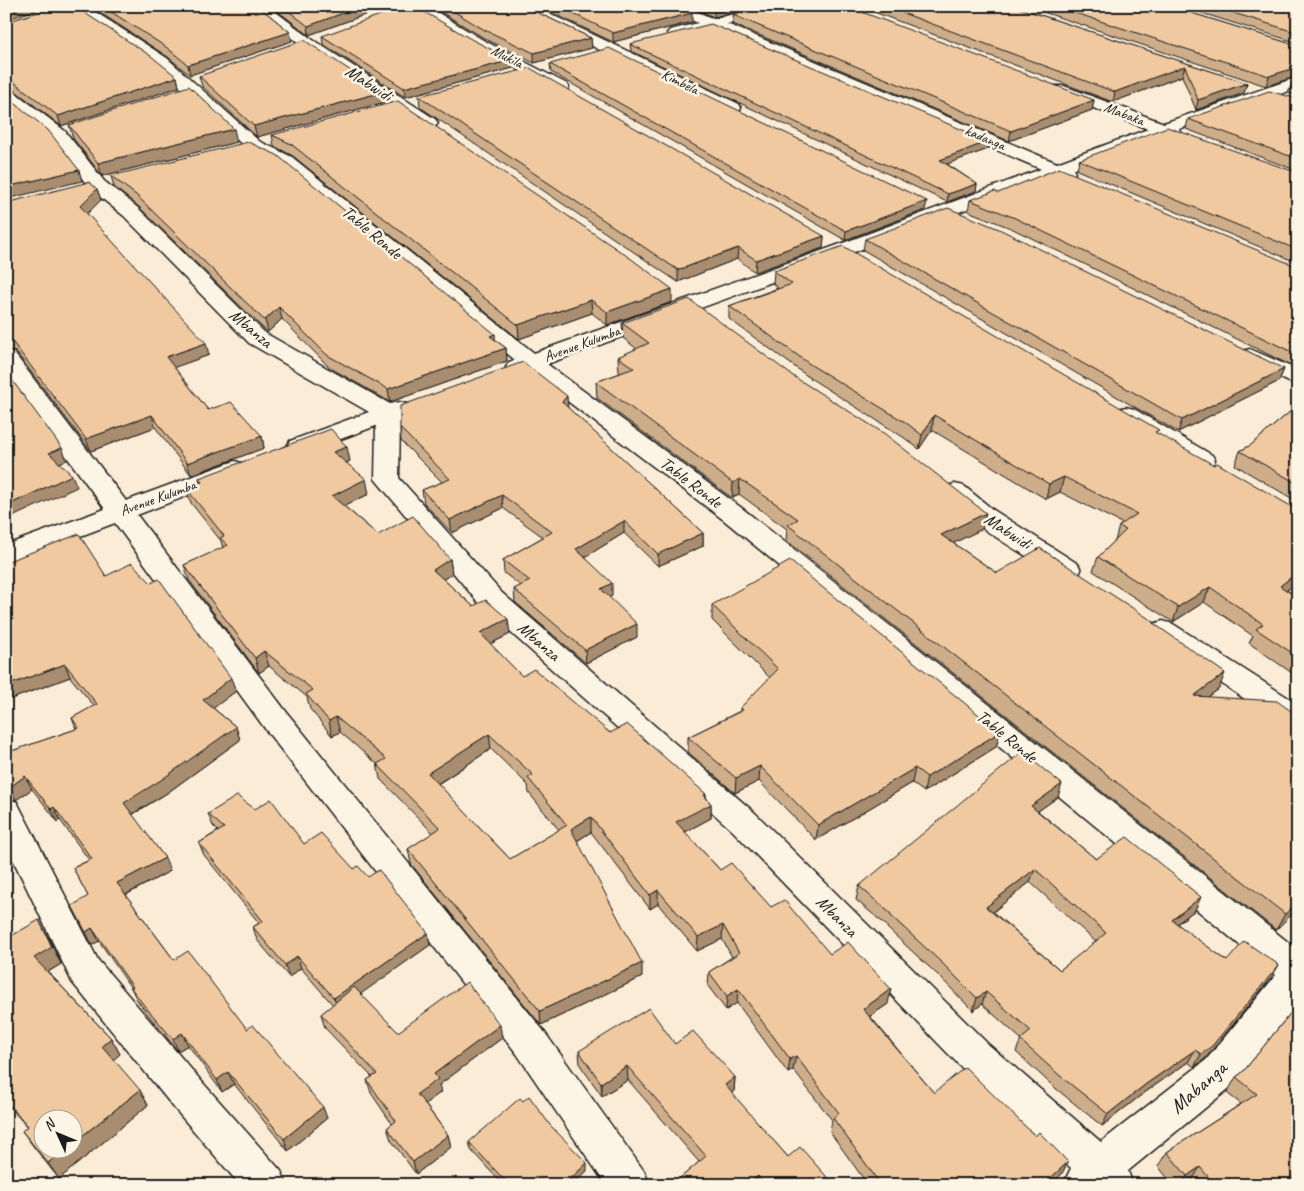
<svg xmlns="http://www.w3.org/2000/svg" width="1304" height="1191" font-family="Caveat,sans-serif">
<style>
.lines{fill:none;stroke-linecap:round;stroke-linejoin:round}
.minor-casing{stroke:#1c1c1c;stroke-width:3}
.minor{fill:#fcf5e5;fill-rule:evenodd}
.wall{fill:#cead8a;stroke:#1c1c1c;fill-rule:evenodd}
.shaded-wall{fill:#a88d70;stroke:#1c1c1c}
.building{fill:#f0c9a0;stroke:#1c1c1c;fill-rule:evenodd}
.labels{text-anchor:middle;dominant-baseline:central;stroke-width:5;stroke-linejoin:round;paint-order:stroke}
.far-street-label{font-size:15px;fill:#1c1c1c;stroke:#fcf5e5}
.street-label{font-size:18px;fill:#1c1c1c;stroke:#fcf5e5}
.near-street-label{font-size:21px;fill:#1c1c1c;stroke:#fcf5e5}
</style>
<rect width="100%" height="100%" fill="#faecd7"/>
<filter id="ink" filterUnits="userSpaceOnUse"><feTurbulence type="fractalNoise" baseFrequency=".02" numOctaves="2"/><feDisplacementMap in="SourceGraphic" scale="10" xChannelSelector="R" yChannelSelector="G"/><feConvolveMatrix kernelMatrix="1 2 1 2 8 2 1 2 1" color-interpolation-filters="sRGB"/></filter>
<g filter="url(#ink)">
<g class="lines">
<g class="minor-casing">
<path id="minor" d="M69,6H86L167,58L259,141L292,157L534,353L835,246L1041,169L711,28L675,38L670,36L667,33L670,30L698,23L666,9L664,6H684L714,19L765,6H790L788,9L727,24L1057,163L1148,129L1052,92L1050,89L1052,86H1064L1164,123L1298,77V88L1179,129L1181,132L1178,136L1172,137L1164,135L1073,169L1075,173L1072,177L1066,178L1056,175L849,254L547,364L743,509L1298,950V1003L1232,1086L1128,1171L1133,1185H1063L1071,1168L963,1069L733,831L482,607L375,479L376,426L308,451L299,453L290,451L287,446L290,441L369,412L249,343L124,216L90,189L53,139L6,101V88L12,90L65,131L104,181L138,208L265,333L390,404L399,402L407,404L411,409L407,414L400,417L399,478L502,593L755,813L989,1045L1101,1142L1206,1060L1276,975L725,521L528,371L517,374L509,372L506,367L509,362L515,360L280,165L247,149L155,64Z
M251,6H268L313,40L435,119L438,123L435,127H423L303,46Z
M409,6H427L483,40L567,84L569,87L567,90H555L528,74L473,46Z
M514,6H533L739,104L741,108L739,112H727L516,9Z
M1250,349L1298,370V386L1242,361L1239,356L1242,351Z
M6,351L14,353L126,501L226,464L235,461L244,464L247,469L244,474L137,515L288,714L543,1030L644,1171L650,1185H606L517,1054L266,730L115,523L6,564V545L105,509L6,374Z
M1126,407L1134,409L1212,455L1215,460L1212,465L1203,467L1194,465L1118,419L1114,414L1118,409Z
M955,484L964,486L992,509L1078,564L1081,570L1078,576L1068,579L1058,576C1029,557 960,519 942,492L946,486Z
M1163,621L1173,624L1298,704V730L1287,727L1153,638L1149,631L1153,624Z
M6,798L17,802L98,960L203,1083L281,1171L287,1185H240L175,1109L72,982L6,845Z"/>
</g>
<use href="#minor" class="minor"/>
</g>
<path class="wall" d="M90,6H258L290,32L292,41L190,75L168,57Z
M271,6H389L309,35Z
M431,6H524L591,38L592,48L534,63L484,38Z
M538,6H676L692,22L613,42Z
M689,6H756L714,17Z
M858,6H1013L1247,83L1244,93L1196,110L1182,76L1113,102Z
M1025,6H1169L1298,46L1266,86Z
M1179,6H1298V43Z
M733,15L1094,100L1092,110L1009,141L733,24Z
M6,22L177,77L179,87L61,126L13,89L6,87Z
M322,36L513,68L405,97L323,44Z
M630,44L988,149L947,164L977,184L976,191L947,202L631,51Z
M550,64L925,210L845,240L551,72Z
M199,76L383,92L385,102L257,137L202,86Z
M1298,81V96L1288,93L1292,83Z
M419,96L824,236L823,248L755,272L737,259L678,282L420,107Z
M1298,99V171L1186,129L1188,119Z
M69,125L237,142L102,176L73,138Z
M272,135L672,302L607,325L592,313L519,339L293,156L274,146Z
M1079,160L1298,173V263L1077,170Z
M111,176L495,340L506,348L507,361L390,402L329,367L282,319L268,332L266,331L139,207L114,187Z
M97,189L101,200L87,214L209,355L174,367L208,410L262,436L264,448L191,475L155,427L91,451L16,352L6,350V203Z
M998,193L1298,267V369L1013,229L968,211L970,200Z
M865,239L1284,369L1279,381L1178,432L863,250Z
M774,271L1158,434L1298,582L1287,590L1298,598V670L1292,673L1249,643L1253,636L1204,602L1173,622L1093,571L1098,557L1115,541L1119,526L1123,524L1060,492L1046,499L932,430L919,449L903,437L810,378L729,319V306L778,288L773,284Z
M622,323L982,529L953,543L997,573L1154,624L1219,689L1208,697L1298,716V908L1276,930L786,540L787,529L739,494L732,498L597,398L596,382L620,373L619,372L618,357L637,349L623,338Z
M1298,405V502L1235,465L1240,451L1251,445Z
M568,408L703,533V546L658,566L624,533L585,557L612,596L609,597L637,637L586,663L515,602L514,589L521,586L504,573L503,560L543,537L503,508L452,533L424,503L422,490L442,482L401,441L400,428Z
M350,461L346,463L369,494L344,506L378,535L450,559L452,574L443,579L473,606L510,634L490,644L522,676L706,794V797L711,804V818L685,832L720,870L771,907L830,954L888,1004L870,1016L934,1093L1035,1136L1068,1162L1061,1175L1051,1185H868L830,1132L832,1120L793,1070L788,1073L737,1003L726,1010L708,986L709,972L732,957L722,939L697,951L658,904L650,909L591,832L577,841L642,977L541,1025L411,864L408,849L433,833L380,779L377,764L340,732L332,736L310,709L307,697L269,666L259,673L189,580L184,565L223,548L221,541L191,503L186,488L200,483L199,478ZM491,749L528,785L529,793L559,830L510,859L438,784Z
M6,562L106,576L236,691L213,708L236,727L240,740L167,793L132,815L165,858L170,871L126,895L174,960L247,1029L327,1118L288,1151L234,1084L222,1092L188,1045L178,1051L149,1016L137,1000L131,988L99,941L92,945L88,896L73,868L89,860L60,820L58,822L32,789L16,800L6,797V753L76,729L72,718L94,706L70,677L6,701Z
M712,605L1000,732L996,747L924,792L912,783L816,840L759,781L735,793L688,752V737L740,711V708L770,678L712,620Z
M1058,797L1038,811L1096,859L1195,910L1177,924L1227,961L1271,978L1205,1059L1194,1067L1188,1062L1140,1096L1102,1126L1054,1087L1016,1052L1021,1039L982,1004L973,1011L940,977L887,928V926L856,900L859,886ZM1030,882L1096,942L1060,970L993,912Z
M208,814L304,844L354,869L368,877L428,933L430,945L360,994L398,1032L502,1038L439,1085L441,1092L425,1104L448,1135L451,1147L416,1174L391,1140L387,1128L392,1124L371,1093L367,1080L372,1077L325,1028L321,1014L333,1005L301,968L289,977L257,940L253,927L259,923L204,855L199,843L218,831L213,826Z
M48,937L61,964L48,972L111,1038L120,1054L113,1059L148,1105L59,1179L33,1146L22,1131L27,1127L6,1103V939Z
M1293,1010L1298,1181L1292,1185H1193L1191,1182L1186,1185H1173L1158,1166L1167,1152L1241,1104L1227,1093L1236,1077L1243,1072Z
M675,1044L735,1077L734,1091L731,1093L788,1157L834,1185H672L699,1162L628,1080L602,1096L580,1065L579,1051Z
M469,1142L587,1171L573,1185H503L471,1150Z"/>
<path class="shaded-wall" d="M17,6H47L6,20V10Z
M362,6H389L309,35L308,26Z
M721,6H756L714,17V8Z
M692,13V22L613,42V33Z
M290,32L292,41L190,75L188,65Z
M591,38L592,48L534,63V53Z
M512,60L513,68L405,97L404,88Z
M1185,66L1182,76L1113,102L1115,92Z
M1298,67V76L1266,86L1269,76Z
M177,77L179,87L61,126L58,116Z
M1247,83L1244,93L1196,110L1198,100Z
M383,92L385,102L257,137L254,126Z
M1094,100L1092,110L1009,141L1011,131Z
M234,129L237,142L102,176L98,163Z
M989,141L988,149L939,167L940,160Z
M79,170L82,181L6,199V187Z
M977,184L976,191L947,202L948,194Z
M97,189L101,200L84,217L80,206Z
M927,201L925,210L845,240L846,231Z
M824,236L823,248L755,272L756,260Z
M738,248L737,259L678,282V270Z
M672,289V302L607,325V312Z
M591,300L592,313L519,339L518,325Z
M279,307L282,319L268,332L265,320Z
M495,334L496,347L490,336Z
M206,343L209,355L170,369L166,357Z
M506,348L507,361L390,402L388,389Z
M1284,369L1279,381L1178,432L1182,420Z
M567,396L568,408L562,402Z
M152,415L155,427L91,451L86,439Z
M934,415L932,430L919,449L922,435Z
M262,436L264,448L191,475L187,463Z
M347,447L350,461L336,467L333,452Z
M62,448L67,460L54,465L49,453Z
M72,475L77,487L6,520V506Z
M1064,477L1060,492L1046,499L1049,484Z
M366,479L369,494L335,510L332,496Z
M740,479L739,494L732,498L733,483Z
M502,495L503,508L452,533L450,520Z
M986,513L982,529L938,551L941,535Z
M624,521V533L577,562L576,549Z
M703,533V546L658,566V554Z
M450,559L452,574L435,584L433,570Z
M1298,572V582L1273,600L1280,586Z
M612,583V596L601,602V589Z
M1210,587L1204,602L1173,622L1178,607Z
M508,619L510,634L482,648L480,633Z
M637,624V637L586,663L585,650Z
M264,651L269,666L259,673L255,658Z
M1298,662V670L1292,673Z
M65,664L70,677L6,701V686Z
M1225,673L1219,689L1187,712L1194,696Z
M231,678L236,691L207,713L203,700Z
M336,717L340,732L332,736L329,721Z
M236,727L240,740L167,793L129,816L124,803Z
M1000,732L996,747L924,792L927,777Z
M489,734L491,749L431,788L428,773Z
M760,766L759,781L735,793L736,778Z
M915,768L912,783L816,840L818,825Z
M25,776L32,789L16,800L10,787Z
M1062,784L1058,797L1027,819L1031,806Z
M706,794V806L711,804V818L676,837V822Z
M54,807L60,820L58,822L51,809Z
M591,817V832L572,844L571,829Z
M165,858L170,871L123,896L117,883Z
M1035,869L1030,882L983,920L986,907Z
M658,890V904L650,909V895Z
M1201,897L1195,910L1165,933L1172,920Z
M1298,902V908L1276,930L1285,914Z
M39,920L48,937L61,964L44,974L34,958Z
M723,925L722,939L697,951L698,937Z
M92,928L99,941L92,945L86,932Z
M428,933L430,945L338,1010L334,998Z
M297,956L301,968L289,977L285,965Z
M642,963V977L541,1025L540,1011Z
M1279,965L1271,978L1205,1059L1194,1067L1201,1054Z
M738,989L737,1003L726,1010L727,996Z
M891,989L888,1004L860,1023L863,1009Z
M986,992L982,1004L973,1011L977,998Z
M500,1025L502,1038L439,1085L441,1092L421,1107L417,1094L434,1074Z
M182,1033L188,1045L178,1051L173,1039Z
M111,1038L120,1054L111,1062L102,1046Z
M1195,1050L1188,1062L1140,1096L1102,1126L1108,1114L1146,1084Z
M796,1056L793,1070L788,1073L790,1059Z
M627,1066L628,1080L602,1096L601,1083Z
M228,1072L234,1084L222,1092L217,1080Z
M735,1077L734,1091L724,1099L725,1085Z
M140,1090L148,1105L59,1179L48,1163L67,1148H72V1144Z
M323,1107L327,1118L288,1151L284,1139Z
M448,1135L451,1147L416,1174L413,1162Z
M1068,1162L1061,1175L1051,1185H1043Z
M587,1163V1171L573,1185H564Z
M1200,1167L1191,1182L1186,1185H1181L1187,1176Z
M1298,1174V1181L1292,1185H1283Z
M758,1176L757,1185H747Z"/>
<path class="building" d="M6,6H17L6,10Z
M58,6H74L151,56L177,77L58,116L10,79L6,78V22Z
M102,6H258L290,32L188,65L166,47Z
M282,6H362L308,26Z
M405,6H414L471,39L512,60L404,88L322,36Z
M445,6H524L591,38L534,53L483,29Z
M557,6H676L692,13L613,33Z
M711,6H721L714,8Z
M770,6H846L1094,100L1011,131L733,15Z
M884,6H1013L1247,83L1198,100L1185,66L1115,92Z
M1054,6H1169L1298,46V67L1269,76Z
M1211,6H1298V33Z
M711,24L989,141L940,160L977,184L948,194L630,44Z
M304,40L383,92L254,126L199,76Z
M609,48L927,201L846,231L550,64Z
M530,68L824,236L756,260L738,248L678,270L419,96Z
M1298,81V85L1292,83Z
M189,86L234,129L98,163L69,125Z
M1269,91L1298,99V159L1188,119Z
M6,96L48,130L79,170L6,187Z
M398,101L630,258L672,289L607,312L591,300L518,325L291,144L272,135Z
M1167,127L1298,173V250L1079,160Z
M248,142L277,155L495,334L490,336L506,348L388,389L327,355L279,307L265,320L263,319L136,195L111,176Z
M1059,168L1298,267V355L1015,218L970,200L995,191L998,193Z
M89,182L97,189L80,206L206,343L166,357L208,410L231,402L262,436L187,463L152,415L86,439L11,340L6,339V203Z
M948,208L999,229L1284,369L1182,420L865,239Z
M843,246L1159,430L1155,432L1214,465L1217,463L1294,508L1298,509V572L1280,586L1298,598V657L1256,629L1263,624L1210,587L1178,607L1098,557L1126,530L1119,526L1137,514L1064,477L1049,484L934,415L922,435L905,422L811,365L729,306L792,284L774,271Z
M689,299L793,376L885,434L986,513L941,535L997,573L1040,548L1154,622L1153,623L1225,673L1194,696L1277,701L1298,716V902L1285,914L788,525L798,519L740,479L733,483L596,382L634,368L618,357L649,343L622,323Z
M523,362L567,396L562,402L703,533L658,554L624,521L576,549L612,583L601,589L637,624L585,650L514,589L530,581L503,560L552,532L502,495L450,520L422,490L450,479L400,428V406Z
M6,372L62,448L49,453L72,475L6,506Z
M1298,405V484L1240,451L1251,445Z
M331,429L347,447L333,452L366,479L332,496L378,535L413,516L450,559L433,570L473,606L486,600L508,619L480,633L522,676L534,669L610,733L627,724L706,794L704,795L711,804L676,822L720,870L731,863L771,907L784,900L830,954L848,942L891,989L863,1009L934,1093L965,1067L1035,1136L1039,1132L1068,1162L1043,1185H1030L1025,1180L1018,1185H881L833,1118L839,1113L796,1056L790,1059L738,989L727,996L709,972L739,953L723,925L698,937L658,890L650,895L591,817L571,829L642,963L540,1011L408,849L440,828L377,764L386,759L336,717L329,721L306,694L313,690L264,651L255,658L184,565L228,545L220,538L224,536L186,488L202,482L199,478ZM489,734L533,775L528,778L567,825L510,859L428,773Z
M79,534L106,576L132,563L151,583L159,579L231,678L203,700L236,727L161,780L124,803L165,858L117,883L174,960L188,951L247,1029L253,1025L323,1107L284,1139L228,1072L217,1080L182,1033L173,1039L143,1004L131,988L133,987L92,928L86,932L72,906L88,896L73,868L92,859L54,807L51,809L25,776L10,787L6,786V753L79,728L72,718L97,704L65,664L6,686V562Z
M790,561L1000,732L927,777L915,768L818,825L760,766L736,778L688,737L743,710L740,708L778,669L712,605Z
M1022,752L1062,784L1031,806L1096,859L1127,837L1201,897L1172,920L1227,961L1244,941L1279,965L1212,1046L1201,1054L1195,1050L1146,1084L1108,1114L1059,1075L1020,1040L1031,1031L986,992L977,998L943,964L890,915L891,914L859,886ZM1035,869L1106,933L1060,970L986,907Z
M237,796L255,809L271,799L304,844L321,833L354,869L358,866L368,877L379,870L428,933L334,998L297,956L285,965L253,927L263,921L199,843L224,828L208,814Z
M39,920L52,947L34,958L111,1038L102,1046L140,1090L72,1144V1118H42V1148H67L48,1163L22,1131L28,1126L6,1101V939Z
M467,982L500,1025L434,1074L438,1079L417,1094L448,1135L413,1162L387,1128L396,1121L367,1080L377,1074L321,1014L354,987L398,1032Z
M649,1008L675,1044L693,1031L735,1077L725,1085L788,1157L800,1147L834,1185H766L758,1176L747,1185H672L706,1156L627,1066L601,1083L579,1051Z
M1293,1010L1298,1013V1174L1283,1185H1215L1200,1167L1187,1176L1167,1152L1257,1094L1236,1077L1243,1072Z
M529,1096L550,1125L587,1163L564,1185H509L469,1142L520,1098L523,1101Z"/>
</g>
<g class="labels">
<g class="far-street-label">
<text transform="translate(507 57) rotate(27)">Mukila</text>
<text transform="translate(680 82) rotate(26)">Kimbela</text>
<text transform="translate(1124 114) rotate(21)">Mabaka</text>
<text transform="translate(985 138) rotate(23)">kadanga</text>
<text transform="translate(582 344) rotate(-20)">Avenue Kulumba</text>
<text transform="translate(158 498) rotate(-20)">Avenue Kulumba</text>
</g>
<g class="street-label">
<text transform="translate(369 83) rotate(33)">Mabwidi</text>
<text transform="translate(372 232) rotate(40)">Table Ronde</text>
<text transform="translate(251 328) rotate(40)">Mbanza</text>
<text transform="translate(691 482) rotate(37)">Table Ronde</text>
<text transform="translate(1008 531) rotate(33)">Mabwidi</text>
<text transform="translate(539 641) rotate(41)">Mbanza</text>
<text transform="translate(1007 736) rotate(39)">Table Ronde</text>
<text transform="translate(837 916) rotate(45)">Mbanza</text>
</g>
<g class="near-street-label">
<text transform="translate(1198 1087) rotate(-41)">Mabanga</text>
</g>
</g>
<rect width="1304" height="1191" fill="none" stroke="#fcf5e5" stroke-width="25"/>
<rect x="12" y="12" width="1279" height="1166" fill="none" stroke="#1c1c1c" stroke-width="2" filter="url(#ink)"/>
<g transform="translate(58 1134) rotate(314)"><circle r="24" fill="#fcf5e5" stroke="#a29e95"/>
<path d="M0-4L9 19L0 12L-9 19Z" fill="#1c1c1c"/>
<text y="-8" font-size="14" font-weight="bold" text-anchor="middle" fill="#1c1c1c">N</text>
</g>
</svg>
